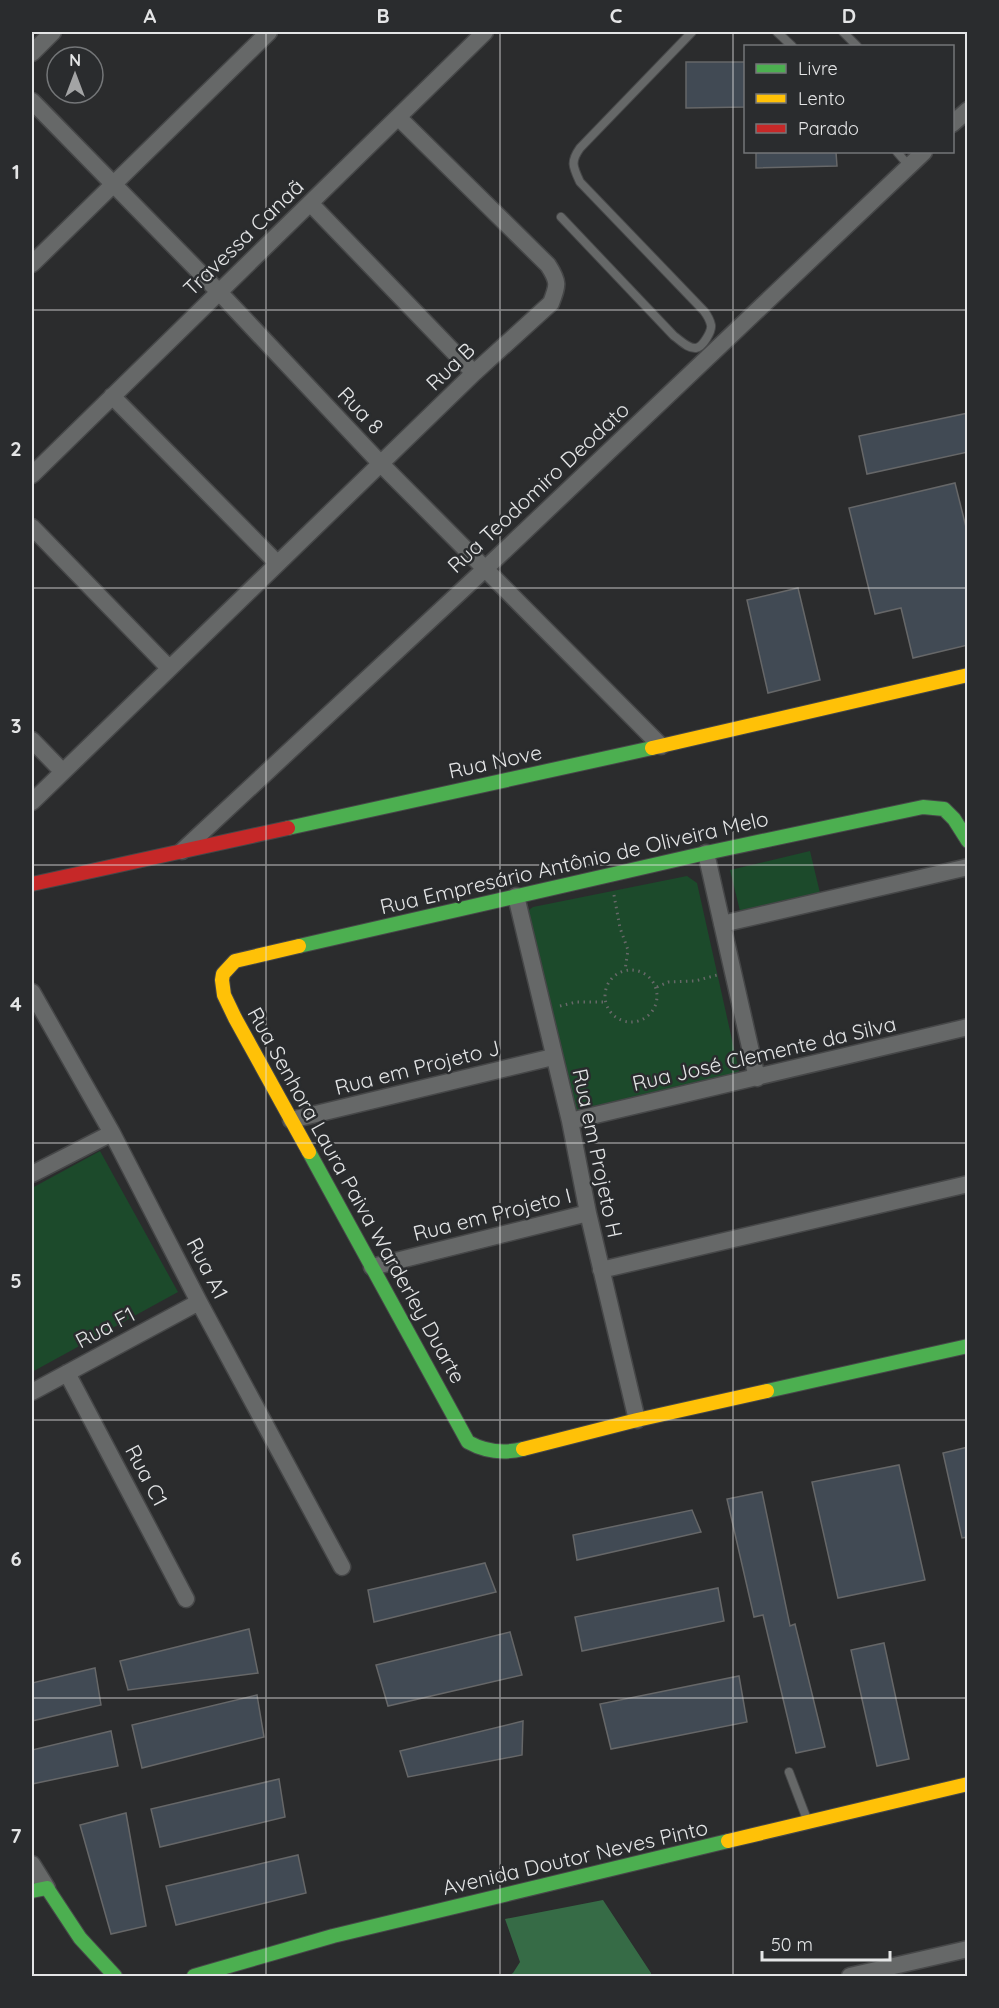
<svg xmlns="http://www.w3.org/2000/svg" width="999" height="2008" font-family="Quicksand,sans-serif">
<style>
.green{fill:#1c4a2b}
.forest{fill:#366b46}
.building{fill:#414a54;stroke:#666768;stroke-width:1.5}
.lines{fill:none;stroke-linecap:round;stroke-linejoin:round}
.lane-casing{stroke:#464748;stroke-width:10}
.street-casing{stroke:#464748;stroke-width:19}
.fast-casing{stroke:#464748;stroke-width:16}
.slow-casing{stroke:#464748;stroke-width:16}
.jam-casing{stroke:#464748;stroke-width:16}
.path{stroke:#666868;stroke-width:3;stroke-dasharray:1.5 4.5;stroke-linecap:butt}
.lane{stroke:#666868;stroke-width:8}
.street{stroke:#666868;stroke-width:16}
.fast{stroke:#4caf50;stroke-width:14}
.slow{stroke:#ffc107;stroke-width:14}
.jam{stroke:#c62828;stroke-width:14}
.grid{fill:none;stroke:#e4e5e6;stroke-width:1.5;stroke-opacity:0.55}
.labels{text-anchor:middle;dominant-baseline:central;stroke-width:5;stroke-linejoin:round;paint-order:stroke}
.street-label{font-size:21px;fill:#e4e5e6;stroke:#2a2c2e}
.neatline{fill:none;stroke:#e4e5e6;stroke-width:2}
.grid-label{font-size:20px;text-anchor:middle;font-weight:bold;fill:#e4e5e6}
</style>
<rect width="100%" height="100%" fill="#2b2c2d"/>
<path class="green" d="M810,851L820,893L740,911L730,870Z
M687,876L697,883L739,1071L729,1083L579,1118L564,1109L523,914L533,907Z
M100,1151L178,1292L32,1372V1188Z"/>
<path class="forest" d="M603,1900L651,1973V1976H508L513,1973L520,1962L505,1919Z"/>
<path class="building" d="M686,62H746V107L686,108Z
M756,152H836L837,166L756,168Z
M968,413V452L867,474L859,436Z
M955,483L968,535V645L913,658L901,608L875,614L849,508Z
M798,588L820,680L768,693L747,600Z
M968,1447V1537L962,1538L943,1453Z
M899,1465L925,1580L838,1598L812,1482Z
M762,1492L790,1626L795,1624L825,1747L796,1753L763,1615L754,1617L727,1499Z
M692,1510L701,1532L577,1560L573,1535Z
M485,1563L496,1592L374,1622L368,1590Z
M718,1588L724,1621L582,1651L575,1617Z
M249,1629L258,1673L128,1690L120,1661Z
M510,1632L522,1675L388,1706L376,1665Z
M884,1643L909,1759L877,1766L851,1650Z
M95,1668L101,1705L32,1721V1683Z
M739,1676L747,1722L611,1749L600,1704Z
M257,1695L264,1737L142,1768L132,1725Z
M523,1721L522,1755L408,1777L400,1751Z
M111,1731L118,1766L32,1784V1750Z
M279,1779L285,1817L160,1847L151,1809Z
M126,1813L146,1926L111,1934L80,1825Z
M298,1855L306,1893L176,1925L166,1886Z"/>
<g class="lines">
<g class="lane-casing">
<path id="lane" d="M777,32L792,46
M843,32L857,46
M897,152L909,166
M561,217L674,336C680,340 688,349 696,348C703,347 712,331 711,325C710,320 707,315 704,311L580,182C573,167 570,162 580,148L692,32
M789,1772L808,1822"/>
</g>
<g class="street-casing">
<path id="street" d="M32,53L53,32
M32,101L219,292L381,464L661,746
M952,124L968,110
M310,203L474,373
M32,264L269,32
M112,396L277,563
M32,475L485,32
M32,527L169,668
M32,740L63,772
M32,802L474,373L551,303C558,285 559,282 548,265L398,117
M182,851L486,568L924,152
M706,853L757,1078
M516,896L570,1121L588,1213L637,1420
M722,924L968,867
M32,992L112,1133L199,1302L342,1567
M291,1120L553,1057
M570,1121L968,1027
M32,1174L112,1133
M372,1267L588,1213
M601,1270L968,1184
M67,1373L186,1599
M32,1392L199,1302
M32,1864L47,1888
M850,1976L968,1949"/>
</g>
<g class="fast-casing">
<path id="fast" d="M288,828L652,748
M299,946L706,853L923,807L944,809L954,819L968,841
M309,1152L468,1442C486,1452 503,1454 523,1449
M767,1391L968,1346
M32,1891L47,1888L80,1938L115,1976
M194,1976L333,1936L728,1841"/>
</g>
<g class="slow-casing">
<path id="slow" d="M652,748L968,675
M299,946L235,961L223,974L222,980L224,995L235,1018L309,1152
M523,1449L637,1420L767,1391
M728,1841L968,1784"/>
</g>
<g class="jam-casing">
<path id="jam" d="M32,884L288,828"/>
</g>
<path class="path" d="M614,895L620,928L628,950L625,970
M605 996a26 26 0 1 1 52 0a26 26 0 1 1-52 0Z
M657,987L668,982L695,981L717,975
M560,1006L576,1002H605"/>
<use href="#lane" class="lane"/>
<use href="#street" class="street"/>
<use href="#fast" class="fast"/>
<use href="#slow" class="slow"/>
<use href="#jam" class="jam"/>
</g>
<path class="grid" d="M266,32V1976M500,32V1976M733,32V1976M32,310H968M32,588H968M32,865H968M32,1143H968M32,1420H968M32,1698H968"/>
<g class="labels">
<g class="street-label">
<text transform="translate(243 237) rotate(-44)">Travessa Canaã</text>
<text transform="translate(450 366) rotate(-44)">Rua B</text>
<text transform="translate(361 410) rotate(47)">Rua 8</text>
<text transform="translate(538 487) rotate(-43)">Rua Teodomiro Deodato</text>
<text transform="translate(495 761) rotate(-12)">Rua Nove</text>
<text transform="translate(574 862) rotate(-13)">Rua Empresário Antônio de Oliveira Melo</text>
<text transform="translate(764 1053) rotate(-13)">Rua José Clemente da Silva</text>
<text transform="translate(417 1067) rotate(-14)">Rua em Projeto J</text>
<text transform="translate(598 1153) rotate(78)">Rua em Projeto H</text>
<text transform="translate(357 1195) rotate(61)">Rua Senhora Laura Paiva Warderley Duarte</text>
<text transform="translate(492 1214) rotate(-14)">Rua em Projeto I</text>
<text transform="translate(208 1268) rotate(63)">Rua A1</text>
<text transform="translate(105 1327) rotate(-28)">Rua F1</text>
<text transform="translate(147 1475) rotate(62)">Rua C1</text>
<text transform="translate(575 1857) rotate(-13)">Avenida Doutor Neves Pinto</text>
</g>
</g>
<rect width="999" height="2008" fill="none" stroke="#2a2c2e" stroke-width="66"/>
<rect x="744" y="45" width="210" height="108" fill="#2a2c2e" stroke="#747678" stroke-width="1.5"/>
<rect x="756" y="64" width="30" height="9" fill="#4caf50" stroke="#747678" stroke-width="1.5"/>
<text x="798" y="75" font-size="18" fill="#e4e5e6">Livre</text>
<rect x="756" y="94" width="30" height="9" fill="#ffc107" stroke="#747678" stroke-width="1.5"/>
<text x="798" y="105" font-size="18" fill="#e4e5e6">Lento</text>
<rect x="756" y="124" width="30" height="9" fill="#c62828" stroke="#747678" stroke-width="1.5"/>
<text x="798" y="135" font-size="18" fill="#e4e5e6">Parado</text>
<g transform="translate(75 75)"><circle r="28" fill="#2a2c2e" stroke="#747678" stroke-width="1.5"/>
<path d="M0-4.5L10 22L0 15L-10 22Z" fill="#a3a4a5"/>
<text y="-9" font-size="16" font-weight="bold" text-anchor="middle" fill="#e4e5e6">N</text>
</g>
<path d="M762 1951v9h128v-9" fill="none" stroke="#e4e5e6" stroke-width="3"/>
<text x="771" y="1951" font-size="18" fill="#e4e5e6" stroke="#2a2c2e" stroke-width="4.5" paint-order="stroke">50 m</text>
<rect x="33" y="33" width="933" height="1942" class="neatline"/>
<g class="grid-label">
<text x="150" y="23">A</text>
<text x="383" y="23">B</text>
<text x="616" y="23">C</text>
<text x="849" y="23">D</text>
<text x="16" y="179">1</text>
<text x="16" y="456">2</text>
<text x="16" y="733">3</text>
<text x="16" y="1011">4</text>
<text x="16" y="1288">5</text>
<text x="16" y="1566">6</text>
<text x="16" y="1843">7</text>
</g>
</svg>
